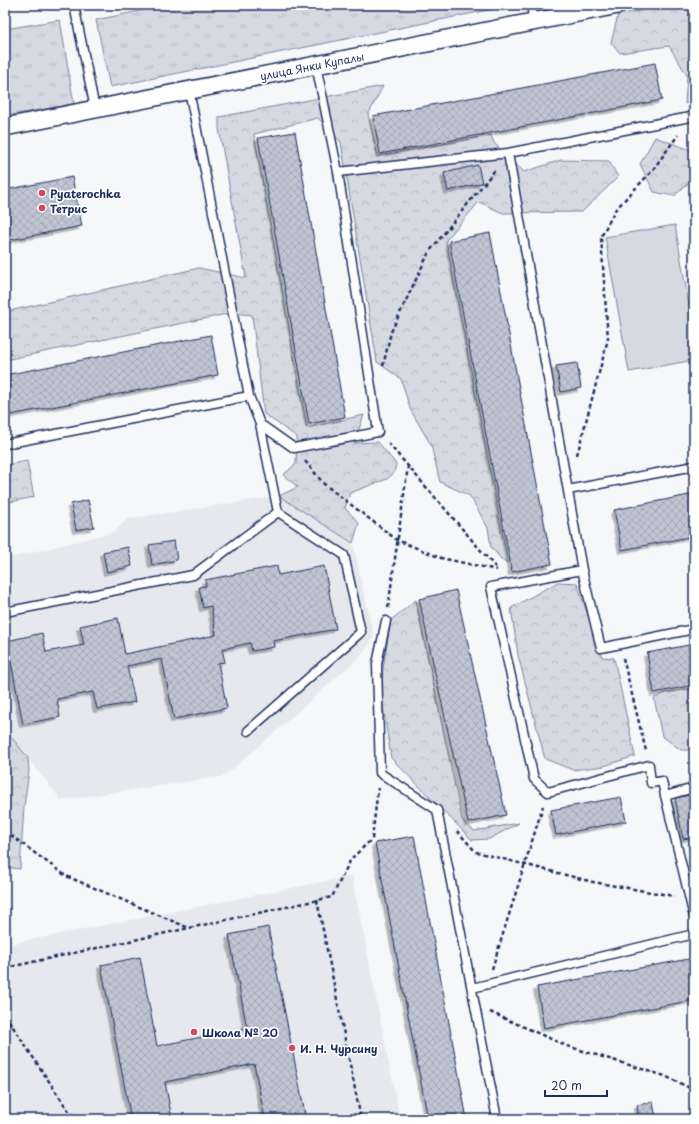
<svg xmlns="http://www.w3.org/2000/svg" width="699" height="1124" font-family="'Playpen Sans',sans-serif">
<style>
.built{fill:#e6e8ee}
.grass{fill:url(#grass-tufts);stroke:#7884a0}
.forest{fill:url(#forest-crowns);stroke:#7884a0}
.pitch{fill:#d6d9e2;stroke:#7884a0}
.building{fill:url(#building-cross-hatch);stroke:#1b2f5e;filter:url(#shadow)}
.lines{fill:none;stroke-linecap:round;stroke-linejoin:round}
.lane-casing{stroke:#1b2f5e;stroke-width:11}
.street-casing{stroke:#1b2f5e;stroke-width:20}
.path{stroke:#1b2f5e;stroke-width:2.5;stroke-dasharray:4 3;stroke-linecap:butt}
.lane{stroke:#fff;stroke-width:8}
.street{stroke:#fff;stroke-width:17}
.poi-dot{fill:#d1495b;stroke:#fff;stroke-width:1.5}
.labels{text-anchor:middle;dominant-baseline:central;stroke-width:3.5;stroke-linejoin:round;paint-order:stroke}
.street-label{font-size:11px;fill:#1b2f5e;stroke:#fff}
.poi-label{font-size:11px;font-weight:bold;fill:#1b2f5e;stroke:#fff;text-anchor:start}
</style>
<defs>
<pattern id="grass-tufts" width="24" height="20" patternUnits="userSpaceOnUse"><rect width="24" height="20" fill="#d6d9e2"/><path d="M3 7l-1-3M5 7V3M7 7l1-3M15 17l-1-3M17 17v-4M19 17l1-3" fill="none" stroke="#b7bbc4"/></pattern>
<pattern id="forest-crowns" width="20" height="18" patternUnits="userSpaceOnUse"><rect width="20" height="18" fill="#d6d9e2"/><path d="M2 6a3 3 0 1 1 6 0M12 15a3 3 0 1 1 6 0" fill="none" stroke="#b7bbc4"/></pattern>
<pattern id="building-cross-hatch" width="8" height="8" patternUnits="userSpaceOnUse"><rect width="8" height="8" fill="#c0c4d3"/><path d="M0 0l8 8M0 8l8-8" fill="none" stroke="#a4a9b8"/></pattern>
<filter id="shadow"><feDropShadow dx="-3.5" dy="3.5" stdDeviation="0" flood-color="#0004"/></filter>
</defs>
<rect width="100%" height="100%" fill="#f6f7f9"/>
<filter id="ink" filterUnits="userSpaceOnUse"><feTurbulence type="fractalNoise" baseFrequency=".025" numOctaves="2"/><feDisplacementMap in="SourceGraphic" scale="8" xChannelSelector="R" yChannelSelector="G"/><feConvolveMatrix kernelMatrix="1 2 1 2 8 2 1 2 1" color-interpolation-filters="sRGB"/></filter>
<g filter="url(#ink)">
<path class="built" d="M279,496L353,543L374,637L363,654L232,770L220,777L61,800L5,729V559L114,532L127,519Z
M352,876L400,1119H5V945Z"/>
<path class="grass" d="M168,5H513L110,87L96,20Z
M60,20L74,104L5,116V29Z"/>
<path class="forest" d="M670,5H694V99L685,104L687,75L669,46L620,53L611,43L618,15Z
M383,86L368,115L378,156L491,135L494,143L524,172L561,160L609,161L618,177L582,212L503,213L479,202L446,240L508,563L502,560L491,547L488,528L470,496L440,482L431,445L410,409L401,379L377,362L341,142L318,118L254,134L307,428L364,415L354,443L378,442L396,464L394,473L387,479L350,493L345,508L359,523L353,543L279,496L298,487L283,475L296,464L297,437L264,414L252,315L232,313L5,360V312L199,268L246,278L219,129V117Z
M655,137L691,150L694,159V178L674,196L654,192L640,164Z
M27,461L34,497L5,503V465Z
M558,582L577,583L602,657L614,658L635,756L604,766L573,770L545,759L518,655L511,608Z
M416,600L462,820L474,831L519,823L489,839L472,840L391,758L380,686L391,620Z
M694,688V750H681L662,736L654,698L665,693Z
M5,729L28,758L29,771L24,806L20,869L5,867Z
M694,843V868L692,867L688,844Z"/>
<path class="pitch" d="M675,225L694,334V360L629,372L605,237Z"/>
<path class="building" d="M655,63L662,100L380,154L373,116Z
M295,132L345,417L309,424L258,138Z
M478,165L482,183L448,191L444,173Z
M72,177L82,226L5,241V190Z
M490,233L552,564L512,572L449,241Z
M211,335L218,375L5,416V375Z
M577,363L581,388L561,392L556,366Z
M694,494V536L622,550L614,510Z
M88,500L94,527L76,530L71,504Z
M174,541L177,560L152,565L149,545Z
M128,547L132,566L107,572L103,552Z
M277,566L278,575L324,566L336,629L273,641L274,647L252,651L250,643L222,649L225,662L218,663L227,708L174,719L162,659L127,666L135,702L97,709L93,692L57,699L60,717L23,724L7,641L42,633L46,652L84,645L80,626L118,618L125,654L216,635L211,606L203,608L199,587L206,586L205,580Z
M456,590L506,815L468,823L419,599Z
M694,644V685L654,693L647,653Z
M694,794V837L683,839L675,798Z
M621,797L626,821L556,835L551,810Z
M414,836L467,1119H428L375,843Z
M268,927L306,1119H265L254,1064L165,1082L172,1119H131L101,965L140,957L157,1046L247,1028L229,935Z
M694,958V1000L544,1028L537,987Z
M653,1102L656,1119H639L637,1105Z"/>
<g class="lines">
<g class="lane-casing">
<path id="lane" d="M74,5L95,109
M531,5L534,22
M316,65L338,172L508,153L690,117L694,112
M508,153L582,570L491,587L534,779L548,792L649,765L651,783L662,781L665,796L694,788
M260,424L294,448L378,432L338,172
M5,444L249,396L189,90
M568,490L694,466
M582,570L601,648L694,629
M5,612L193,575L278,512L260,424L249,396
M386,621L377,664L380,773L437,810L497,1119
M248,731L361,632L344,555L278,512
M664,791L694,917
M472,988L694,934"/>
</g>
<g class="street-casing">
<path id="street" d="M5,127L618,5"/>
</g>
<path class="path" d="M383,366L391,332L429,252L495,170
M388,443L497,569
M577,455L608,339L601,237L615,210L652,171L678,135
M305,461L324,484L397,540L441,558L497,570
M388,608L408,466
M623,658L646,751
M5,831L66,876L189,928
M457,831L476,852L593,882L674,896
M317,900L361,1119
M5,968L332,897L351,859L372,839L378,788
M492,969L543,806
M490,1012L567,1046L665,1076L694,1090
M5,1015L68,1110L78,1119"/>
<use href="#lane" class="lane"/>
<use href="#street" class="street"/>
</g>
</g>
<g class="poi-dot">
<circle cx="42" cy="193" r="4"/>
<circle cx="42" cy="208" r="4"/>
<circle cx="194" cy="1032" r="4"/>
<circle cx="292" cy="1048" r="4"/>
</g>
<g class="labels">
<g class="street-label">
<text transform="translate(312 66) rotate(-11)">улица Янки Купалы</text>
</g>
<g class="poi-label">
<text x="50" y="193">Pyaterochka</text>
<text x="50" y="208">Тетрис</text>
<text x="202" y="1032">Школа № 20</text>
<text x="300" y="1048">И. Н. Чурсину</text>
</g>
</g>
<rect width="699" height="1124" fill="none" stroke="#fff" stroke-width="20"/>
<rect x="10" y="10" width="679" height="1104" fill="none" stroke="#1b2f5e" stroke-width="1.5" filter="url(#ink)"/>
<path d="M545 1090v6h62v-6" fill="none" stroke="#1b2f5e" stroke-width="2"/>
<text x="551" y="1090" font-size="12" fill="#1b2f5e" stroke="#ffffff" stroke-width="3" paint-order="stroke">20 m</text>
</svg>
